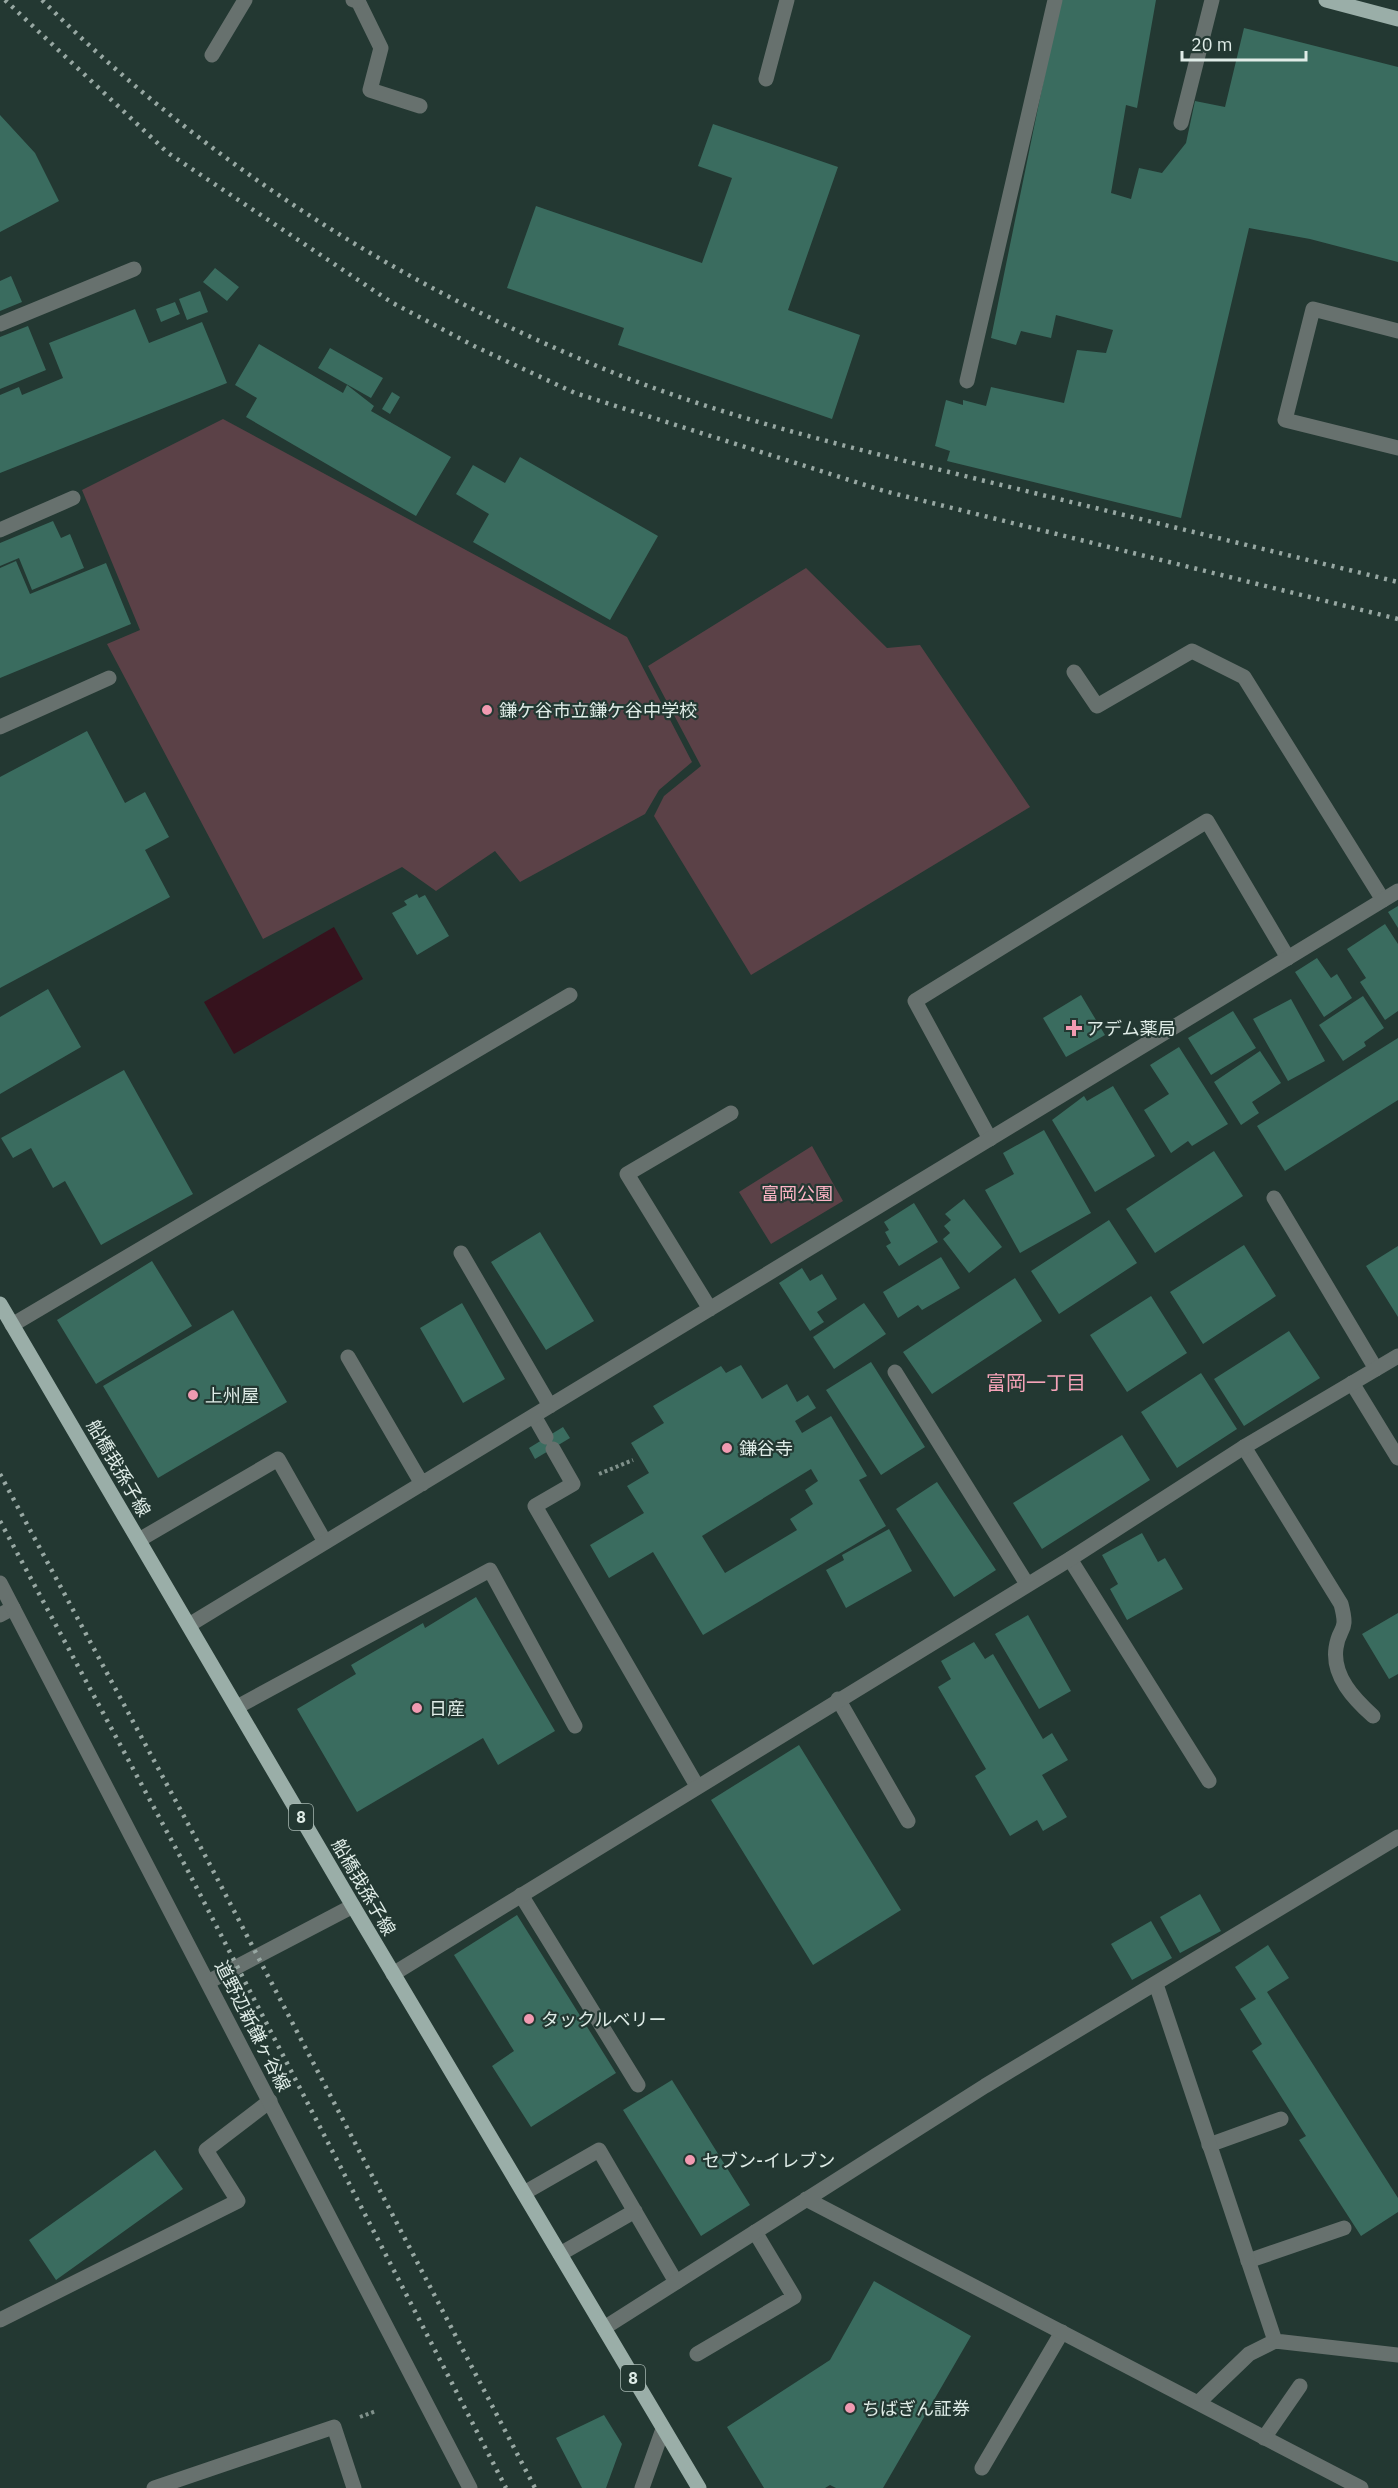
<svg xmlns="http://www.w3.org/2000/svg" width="1398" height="2488" font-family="'IBM Plex Sans','Noto Sans JP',sans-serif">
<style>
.green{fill:#5b4147}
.water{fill:#36121d}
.building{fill:#3a6c5f;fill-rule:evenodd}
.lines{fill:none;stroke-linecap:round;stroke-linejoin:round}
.path{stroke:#80918b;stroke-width:4;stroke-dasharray:3 3;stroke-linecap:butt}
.service{stroke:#67716e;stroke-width:15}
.minor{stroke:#67716e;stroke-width:15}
.tertiary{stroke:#67716e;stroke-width:15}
.primary{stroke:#9aaea8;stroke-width:15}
.rail{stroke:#98a8a3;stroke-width:4.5;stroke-dasharray:3 6;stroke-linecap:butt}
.poi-dot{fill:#f19ab1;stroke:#233832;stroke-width:2}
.labels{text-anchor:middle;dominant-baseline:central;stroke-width:4.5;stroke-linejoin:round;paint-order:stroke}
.shield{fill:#233832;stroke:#a7b6b1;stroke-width:1.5}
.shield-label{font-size:16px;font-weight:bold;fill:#dfece7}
.poi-label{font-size:18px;fill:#dfece7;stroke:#233832;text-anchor:start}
.park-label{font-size:18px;fill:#feb4c6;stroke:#233832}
.street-label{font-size:18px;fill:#dfece7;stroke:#233832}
.neighbourhood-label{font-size:20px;fill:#f5a3b8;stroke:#233832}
</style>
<rect width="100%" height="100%" fill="#233832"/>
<path class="green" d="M223,419L627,637L692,762L659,790L645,814L520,882L495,851L436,891L402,867L263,939L107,644L140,630L82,490Z
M806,568L887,648L920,645L1030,807L751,975L654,816L664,796L701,766L648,666Z
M812,1146L843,1201L771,1244L739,1192Z"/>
<path class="water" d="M334,927L363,979L234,1054L204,1002Z"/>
<path class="building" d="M1060,0H1156L1137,108L1126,105L1111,193L1131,199L1139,168L1162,173L1186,143L1195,101L1225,107L1244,28L1398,67V262L1310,239L1249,228L1181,518L947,461L950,451L935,446L946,400L963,405V400L986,406L991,387L1064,403L1077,350L1106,353L1113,330L1056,315L1051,338L1021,331L1016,345L991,338Z
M0,115L35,153L59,201L0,232Z
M713,124L838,167L788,310L860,335L832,419L618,345L624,328L507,288L536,206L702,263L732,178L698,166Z
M215,268L239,287L227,301L203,282Z
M11,276L22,302L0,311V281Z
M200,291L208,312L187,320L179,299Z
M175,302L180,314L161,322L156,309Z
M135,309L149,343L202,322L227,383L0,473V395L19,387L22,395L63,378L49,343Z
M28,326L46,370L0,389V337Z
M259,344L343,393L347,385L374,406L371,411L451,457L416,516L246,417L257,398L235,385Z
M330,348L383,378L371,398L318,368Z
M392,392L400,397L390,414L382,409Z
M520,457L658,536L610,620L473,542L489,514L456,494L473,465L505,483Z
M53,521L61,538L70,534L84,568L32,590L19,558L0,566V543Z
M16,561L30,594L106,563L131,624L0,678V568Z
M87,731L125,803L145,792L169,837L145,850L170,897L0,988V777Z
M417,894L419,898L425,895L449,936L417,955L392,913L407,905L404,901Z
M1398,906V928L1388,912Z
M1385,924L1398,944V1011L1385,1020L1360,982L1366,978L1347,949Z
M1317,958L1331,978L1337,974L1352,998L1324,1017L1295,972Z
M48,989L81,1047L0,1094V1017Z
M1081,995L1105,1035L1066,1057L1043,1018Z
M1363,996L1384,1028L1364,1042L1366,1046L1343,1061L1319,1025Z
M1291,999L1325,1061L1288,1081L1253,1019Z
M1233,1011L1256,1048L1211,1075L1188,1038Z
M1398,1038V1100L1285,1171L1257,1126Z
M1179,1047L1228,1124L1192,1146L1188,1141L1171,1153L1144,1110L1169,1094L1150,1065Z
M1260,1051L1281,1083L1252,1102L1259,1113L1241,1125L1214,1082Z
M124,1070L193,1194L101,1245L65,1181L53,1188L31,1148L13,1158L1,1138Z
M1113,1086L1155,1156L1095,1192L1052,1120L1084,1096L1087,1101Z
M1044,1130L1091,1213L1020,1253L985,1190L1014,1174L1003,1153Z
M1214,1151L1243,1196L1155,1253L1126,1209Z
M964,1199L1002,1247L969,1273L943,1239L950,1233L944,1226L951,1220L945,1214Z
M914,1203L938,1242L899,1266L886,1246L891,1243L885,1232L889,1230L884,1222Z
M1109,1220L1137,1263L1059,1314L1031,1271Z
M540,1232L594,1321L546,1350L491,1262Z
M1244,1245L1276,1296L1203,1344L1170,1292Z
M1398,1246V1317L1366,1266Z
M941,1257L960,1288L922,1310L918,1305L898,1318L883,1292Z
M152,1261L192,1326L96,1384L57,1320Z
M802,1268L810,1281L822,1274L837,1299L817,1312L824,1322L810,1331L779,1283Z
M1015,1278L1042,1321L932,1394L903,1352Z
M1151,1296L1187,1353L1127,1392L1090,1335Z
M462,1303L505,1379L463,1403L420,1328Z
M864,1303L886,1334L834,1369L813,1337Z
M233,1310L287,1402L158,1478L103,1386Z
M1289,1331L1320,1378L1244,1426L1214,1379Z
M871,1362L925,1447L881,1475L826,1390Z
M741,1365L762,1399L787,1384L797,1402L808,1395L816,1408L795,1421L802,1433L831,1416L867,1476L859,1480L886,1526L703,1635L653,1552L609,1578L590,1545L644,1513L627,1486L649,1473L631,1443L664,1423L653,1406L721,1366L726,1373ZM811,1469L818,1481L805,1490L813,1504L790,1519L797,1530L725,1573L702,1536Z
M1201,1373L1237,1429L1177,1468L1141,1412Z
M563,1427L570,1438L535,1459L529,1448Z
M1122,1435L1150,1480L1042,1549L1013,1503Z
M937,1482L996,1570L954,1597L896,1509Z
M889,1529L912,1571L846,1608L826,1570L844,1560L842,1555Z
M1142,1533L1158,1562L1165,1558L1183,1589L1127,1620L1110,1589L1118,1584L1102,1555Z
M476,1597L555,1731L498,1765L483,1738L357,1812L297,1709L356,1674L351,1665L423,1623L425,1628Z
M1398,1613V1674L1389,1679L1362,1634Z
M1028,1615L1071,1691L1039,1709L995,1634Z
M974,1642L985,1659L993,1654L1043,1739L1052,1733L1068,1760L1042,1775L1067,1817L1043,1831L1037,1820L1010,1836L975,1776L986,1769L938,1687L951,1679L941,1661Z
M799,1745L901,1910L813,1965L711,1800Z
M1200,1894L1221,1931L1180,1953L1160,1917Z
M517,1915L616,2073L531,2127L492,2066L514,2051L454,1955Z
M1151,1921L1172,1958L1132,1980L1111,1944Z
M1268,1945L1289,1978L1267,1992L1398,2198V2212L1361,2236L1299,2140L1306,2136L1252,2051L1262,2044L1240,2009L1256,1999L1235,1967Z
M672,2080L750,2205L701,2236L623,2110Z
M155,2150L183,2189L56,2280L29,2240Z
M874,2281L971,2336L883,2488H836L830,2485L825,2488H764L727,2427L830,2360Z
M604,2415L622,2444L606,2488H582L556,2438Z"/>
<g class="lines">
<path class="path" d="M599,1474L633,1460
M360,2417L376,2411"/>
<path class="service" d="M358,1L381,48L370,90L420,106
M212,55L245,0
M766,79L787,0
M1181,123L1212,0
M0,324L134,269
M967,381L1055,0
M0,530L73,498
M1074,672L1097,706L1192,651L1244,677L1383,900
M0,727L109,678
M990,1139L915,1001L1207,821L1288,958
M1274,1198L1376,1369
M895,1372L1027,1584
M1352,1383L1398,1458
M534,1416L546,1437
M1244,1447L1341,1604C1349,1634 1339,1625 1336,1648C1332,1676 1354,1699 1373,1716
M553,1449L573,1484L535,1506L697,1786
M139,1540L278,1459L325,1542
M1070,1559L1209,1781
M0,1615L13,1608
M838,1699L908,1821
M237,1707L490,1570L575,1726
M521,1895L638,2085
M1209,2145L1281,2119
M524,2193L599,2150L676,2282
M560,2254L635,2211
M1248,2261L1344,2228
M0,2320L238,2201L206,2150L270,2101
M697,2354L794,2297L755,2232
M1264,2438L1300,2386
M982,2468L1062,2332"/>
<path class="minor" d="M353,0L358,1
M1398,331L1313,309L1285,420L1398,448
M461,1253L550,1406
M710,1309L627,1174L731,1113
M12,1325L570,995
M348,1357L422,1484
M189,1625L1398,891
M393,1974L1070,1559L1244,1447L1398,1356
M208,1982L353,1906
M1156,1984L1275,2341L1249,2354L1198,2403
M806,2199L1361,2488
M604,2328L985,2086L1398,1837
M1275,2341L1398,2355
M154,2488L334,2427L354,2488
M642,2488L663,2429"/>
<path class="tertiary" d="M0,1583L470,2488"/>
<path class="primary" d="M1326,0L1398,19
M0,1304L353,1906L699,2488"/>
<path class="rail" d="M5,0L168,153L391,302L476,347L575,393L884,491L1398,619
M42,0C195,153 379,273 578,358C707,414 845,446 981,480C1120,514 1259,548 1398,582
M0,1474L208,1861L535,2488
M0,1521L188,1871L506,2488"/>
</g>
<g class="poi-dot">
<circle cx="487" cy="710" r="6"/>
<path d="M1071 1019h6v6h6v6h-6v6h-6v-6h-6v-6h6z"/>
<circle cx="193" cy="1395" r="6"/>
<circle cx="727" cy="1448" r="6"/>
<circle cx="417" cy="1708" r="6"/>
<circle cx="529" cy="2019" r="6"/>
<circle cx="690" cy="2160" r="6"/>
<circle cx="850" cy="2408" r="6"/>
</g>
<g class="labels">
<g class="shield">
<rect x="289" y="1804" width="24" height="26" rx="4.5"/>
<rect x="621" y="2365" width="24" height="26" rx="4.5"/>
</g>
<g class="shield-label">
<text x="301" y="1817">8</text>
<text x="633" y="2378">8</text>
</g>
<g class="poi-label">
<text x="499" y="710">鎌ケ谷市立鎌ケ谷中学校</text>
<text x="1086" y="1028">アデム薬局</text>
<text x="205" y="1395">上州屋</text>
<text x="739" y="1448">鎌谷寺</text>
<text x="429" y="1708">日産</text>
<text x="541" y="2019">タックルベリー</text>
<text x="702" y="2160">セブン-イレブン</text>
<text x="862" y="2408">ちばぎん証券</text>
</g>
<g class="park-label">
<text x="797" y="1193">富岡公園</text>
</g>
<g class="street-label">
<text transform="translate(119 1468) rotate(60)">船橋我孫子線</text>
<text transform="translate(364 1887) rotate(60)">船橋我孫子線</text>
<text transform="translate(253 2026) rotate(63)">道野辺新鎌ヶ谷線</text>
</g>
<g class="neighbourhood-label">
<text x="1036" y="1382">富岡一丁目</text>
</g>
</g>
<path d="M1182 51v9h124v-9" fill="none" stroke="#dfece7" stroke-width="3"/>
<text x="1191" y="51" font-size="18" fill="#dfece7" stroke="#233832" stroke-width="4.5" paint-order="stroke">20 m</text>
</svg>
